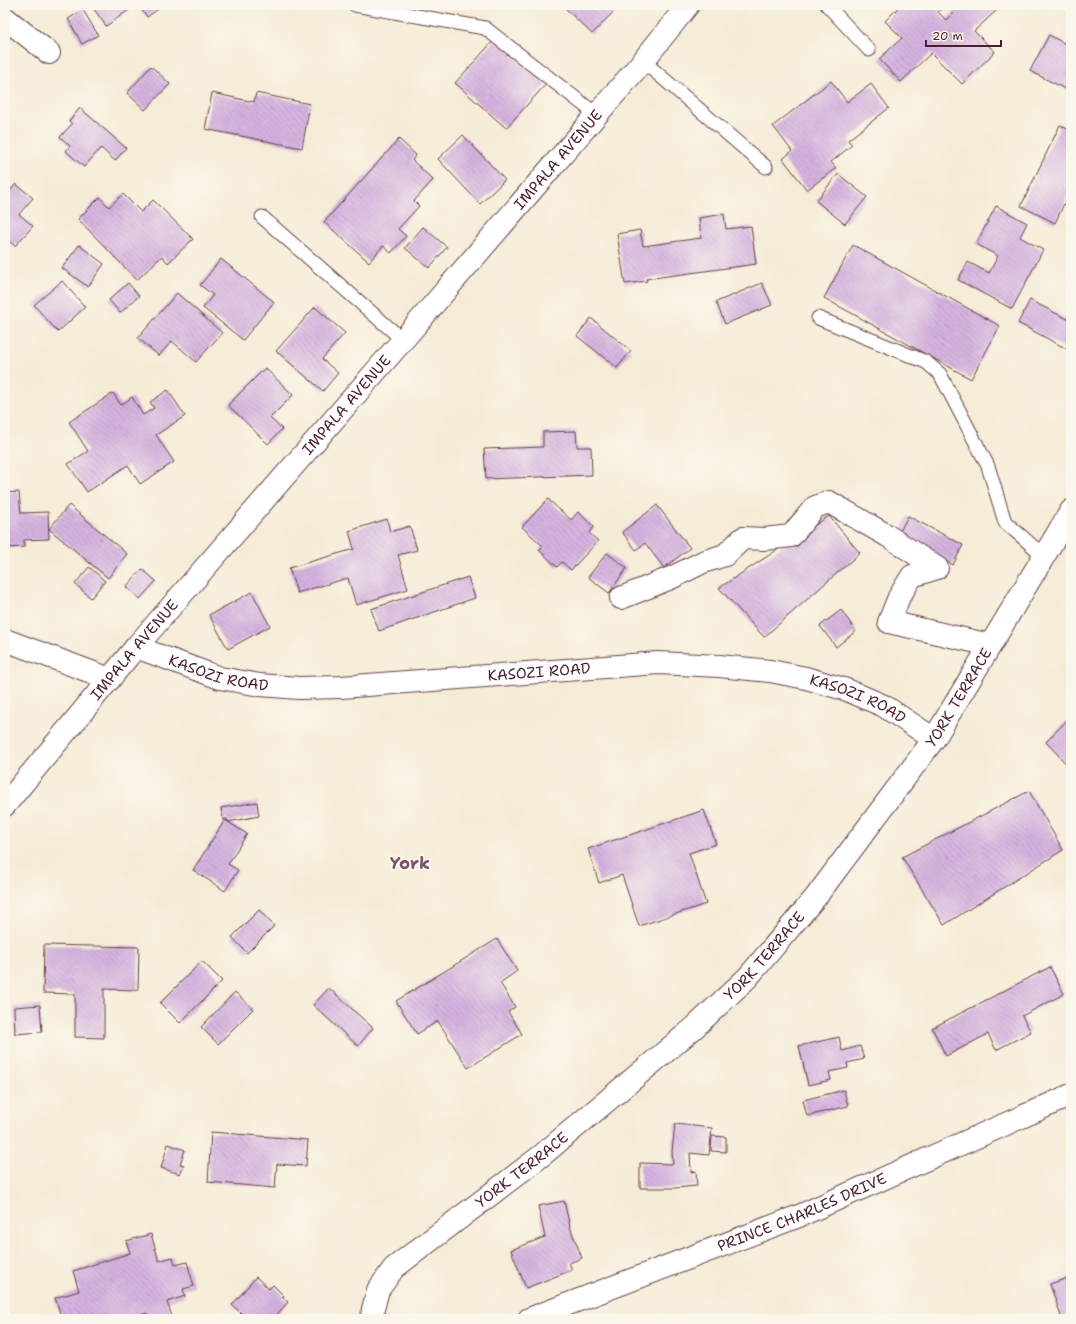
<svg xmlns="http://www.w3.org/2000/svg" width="1076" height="1324" font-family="'Shantell Sans',sans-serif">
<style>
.building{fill:url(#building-back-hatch)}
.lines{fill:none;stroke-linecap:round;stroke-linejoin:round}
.lane-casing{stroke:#643e45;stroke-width:15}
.street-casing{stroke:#643e45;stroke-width:24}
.secondary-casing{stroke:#643e45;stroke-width:24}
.lane{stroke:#fff;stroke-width:13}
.street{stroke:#fff;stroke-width:22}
.secondary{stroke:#fff;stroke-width:22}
.labels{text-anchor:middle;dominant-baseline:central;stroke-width:4;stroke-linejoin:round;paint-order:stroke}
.street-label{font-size:15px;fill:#4a1f2b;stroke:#fbf7ec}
.quarter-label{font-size:17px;font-weight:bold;fill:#7b536a;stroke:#fbf7ec}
</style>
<defs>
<pattern id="building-back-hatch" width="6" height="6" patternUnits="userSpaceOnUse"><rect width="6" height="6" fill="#d5b3e0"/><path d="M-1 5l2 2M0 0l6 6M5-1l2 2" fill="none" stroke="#af91b6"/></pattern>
</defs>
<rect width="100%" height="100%" fill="#fbf7ec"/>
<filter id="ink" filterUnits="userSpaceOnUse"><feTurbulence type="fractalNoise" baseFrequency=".025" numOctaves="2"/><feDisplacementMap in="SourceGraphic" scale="8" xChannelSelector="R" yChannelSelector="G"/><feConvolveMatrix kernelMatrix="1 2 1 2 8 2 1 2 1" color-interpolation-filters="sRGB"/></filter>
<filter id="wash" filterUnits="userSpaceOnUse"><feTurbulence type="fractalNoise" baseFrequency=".012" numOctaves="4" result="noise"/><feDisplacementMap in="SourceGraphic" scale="16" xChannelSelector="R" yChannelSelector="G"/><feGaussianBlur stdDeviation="0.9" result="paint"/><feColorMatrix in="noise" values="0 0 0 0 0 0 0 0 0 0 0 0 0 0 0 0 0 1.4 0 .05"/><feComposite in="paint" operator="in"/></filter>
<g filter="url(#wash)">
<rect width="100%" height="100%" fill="#f5ecd7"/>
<g id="blocks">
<path class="building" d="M91,5H136L106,26Z
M138,5H164L147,17Z
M562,5H620L592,34Z
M901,5H945L938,12L946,20L961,5H990L996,11L974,31L995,52L962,84L931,53L901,82L879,59L902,38L885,21Z
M83,10L98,35L82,44L68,19Z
M1049,35L1071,47V92L1030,71Z
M496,38L547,83L506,128L455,83Z
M151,66L170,84L145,110L127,93Z
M831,81L847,102L871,84L889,108L848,140L852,145L831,162L836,168L807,190L783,159L792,151L773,126Z
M212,93L254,102L256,93L310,104L302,148L205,129Z
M80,108L126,148L115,161L101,148L84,167L66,151L70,146L60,137L72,124L69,121Z
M1060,125L1071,131V189L1055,223L1021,206Z
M463,135L505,180L480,204L438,159Z
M399,139L416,155L412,160L433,180L414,201L419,206L398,229L406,236L391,253L383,246L369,262L324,222Z
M838,174L867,197L845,224L816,201Z
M16,184L33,198L19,214L33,226L15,246L5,238V189L9,192Z
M123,194L141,212L153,200L193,239L168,263L162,256L137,280L78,219L100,197L109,207Z
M996,206L1027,223L1020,237L1043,250L1012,309L958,280L968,262L989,273L998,256L976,244Z
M724,214L726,229L751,226L756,264L646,279L647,281L625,284L617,234L640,230L643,246L701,238L699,218Z
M423,227L447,247L429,268L405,248Z
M79,245L104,264L88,287L62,268Z
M853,245L1000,326L971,379L824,298Z
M221,259L274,302L243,340L203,308L213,295L200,285Z
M62,281L85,307L58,332L34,305Z
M128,283L139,296L120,313L109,300Z
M762,283L772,305L725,324L716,302Z
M177,293L222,333L196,362L172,341L159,356L138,338Z
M1030,300L1071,321V342L1067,349L1018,323Z
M315,307L345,333L322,359L338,373L323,391L276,351Z
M591,318L631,351L617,368L577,336Z
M265,368L293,395L270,418L282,429L268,444L228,405Z
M168,390L185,416L156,435L174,462L140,484L128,465L87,492L68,464L88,451L69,422L113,393L121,405L132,397L143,415L154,408L150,402Z
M576,431L577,447H591L592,475L486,479L484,449L543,447V432Z
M19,492L21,513L48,512L49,539L24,540V547L5,548V493Z
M548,499L571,520L578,512L594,527L589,533L598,541L571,570L562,562L557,567L539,550L543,546L522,527Z
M69,505L127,554L108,578L49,529Z
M657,505L690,548L664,568L645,543L636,550L622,532Z
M829,516L860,553L764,637L719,588Z
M908,516L963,545L953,565L898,535Z
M387,519L390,532L410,526L417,550L398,555L408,589L356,605L348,578L297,593L289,568L354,549L349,531Z
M607,553L627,568L609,593L588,577Z
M89,567L105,581L91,598L75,584Z
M142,569L156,581L140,599L126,587Z
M468,577L475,598L379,631L371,609Z
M252,592L270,626L228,649L209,615Z
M841,610L856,631L836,647L820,626Z
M1071,716V769L1046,742Z
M1029,791L1063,850L944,925L902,857Z
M257,802L259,816L228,822L227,819H223L221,808Z
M704,810L716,844L689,853L706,904L639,926L622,875L599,883L588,849Z
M225,820L247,834L228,864L238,870L225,891L193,870Z
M259,910L274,926L247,953L232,937Z
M497,939L517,971L500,983L515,1007L508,1012L522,1034L468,1068L438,1021L417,1034L396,1001Z
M44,945L139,947L138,990L104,989V1038L75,1037V994L43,993Z
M202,961L222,981L180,1023L160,1003Z
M1050,967L1064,994L1022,1016L1031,1032L996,1050L988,1034L946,1056L932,1028Z
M329,988L373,1028L358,1046L313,1005Z
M235,992L253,1009L218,1044L201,1027Z
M40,1005L42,1032L15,1034L14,1007Z
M839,1037L842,1051L860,1046L864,1059L847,1063L848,1068L829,1072L831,1080L808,1085L799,1046Z
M844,1090L848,1106L807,1116L803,1100Z
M675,1124L712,1128L709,1155L690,1153L691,1172L696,1171L697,1186L675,1188H640V1163L673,1164L672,1152Z
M211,1132L308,1140L306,1166L277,1164L275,1188L208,1182Z
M712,1136L726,1137V1152L711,1151Z
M168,1144L185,1150L180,1164L184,1165L180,1174L161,1168Z
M564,1201L570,1227L582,1258L569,1263L572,1270L526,1288L511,1250L545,1237L538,1206Z
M151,1234L159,1261L173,1257L175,1265L187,1262L194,1286L183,1289L185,1296L167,1302L173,1319H149L147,1313L125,1319H62L55,1298L79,1291L73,1271L130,1253L126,1241Z
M256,1277L269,1289L273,1285L284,1296L282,1297L288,1302L273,1319H248L232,1305Z
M1071,1277V1319H1062L1050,1284Z
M1016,1316V1319H921V1318Z"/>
</g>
</g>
<g filter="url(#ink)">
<use href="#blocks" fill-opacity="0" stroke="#643e45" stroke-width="1"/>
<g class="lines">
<g class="lane-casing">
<path id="lane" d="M355,5L485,28L597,115
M827,5L869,50
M643,61L766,167
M262,217L403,340
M818,318L926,362L940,374L988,466L1005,522L1044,556"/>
</g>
<g class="street-casing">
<g id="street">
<path d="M5,18L49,53"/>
<path d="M621,598L673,577L703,562L725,555L743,538L764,539L791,536L815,507L829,502L888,536L937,568L912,576L899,597L889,622L990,645"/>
<path d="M5,640L110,679"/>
<path id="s1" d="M136,647L220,678L260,685L299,688L341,687L658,663L719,666L770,671L806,678L847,690L884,706L934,739"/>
<path id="s2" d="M5,805L136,647L403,340L643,61L688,5"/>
<path id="s3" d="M372,1319L373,1309L378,1290L394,1268L541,1156L695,1027L748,977L815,898L934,739L1071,511"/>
</g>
</g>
<g class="secondary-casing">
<g id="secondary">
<path id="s4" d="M529,1319L799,1216L1071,1095"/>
</g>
</g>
<use href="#lane" class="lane"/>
<use href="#street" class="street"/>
<use href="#secondary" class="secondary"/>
</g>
</g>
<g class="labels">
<g class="street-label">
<text stroke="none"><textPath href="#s2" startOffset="850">IMPALA AVENUE</textPath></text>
<text stroke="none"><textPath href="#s2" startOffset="526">IMPALA AVENUE</textPath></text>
<text stroke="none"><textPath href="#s2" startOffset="202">IMPALA AVENUE</textPath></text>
<text stroke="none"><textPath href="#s1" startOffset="87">KASOZI ROAD</textPath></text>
<text stroke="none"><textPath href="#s1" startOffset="410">KASOZI ROAD</textPath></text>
<text stroke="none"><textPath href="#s3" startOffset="866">YORK TERRACE</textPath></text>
<text stroke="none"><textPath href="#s1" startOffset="734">KASOZI ROAD</textPath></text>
<text stroke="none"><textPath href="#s3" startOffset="542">YORK TERRACE</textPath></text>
<text stroke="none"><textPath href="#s3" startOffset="218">YORK TERRACE</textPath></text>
<text stroke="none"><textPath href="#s4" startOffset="293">PRINCE CHARLES DRIVE</textPath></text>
</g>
<g class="quarter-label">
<text x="410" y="863">York</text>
</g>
</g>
<rect width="1076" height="1324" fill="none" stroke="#fbf7ec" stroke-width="20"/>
<path d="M926 40v6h75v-6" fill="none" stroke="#4a1f2b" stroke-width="2"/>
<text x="932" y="40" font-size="12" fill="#4a1f2b" stroke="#fbf7ec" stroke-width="3" paint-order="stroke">20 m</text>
</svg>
